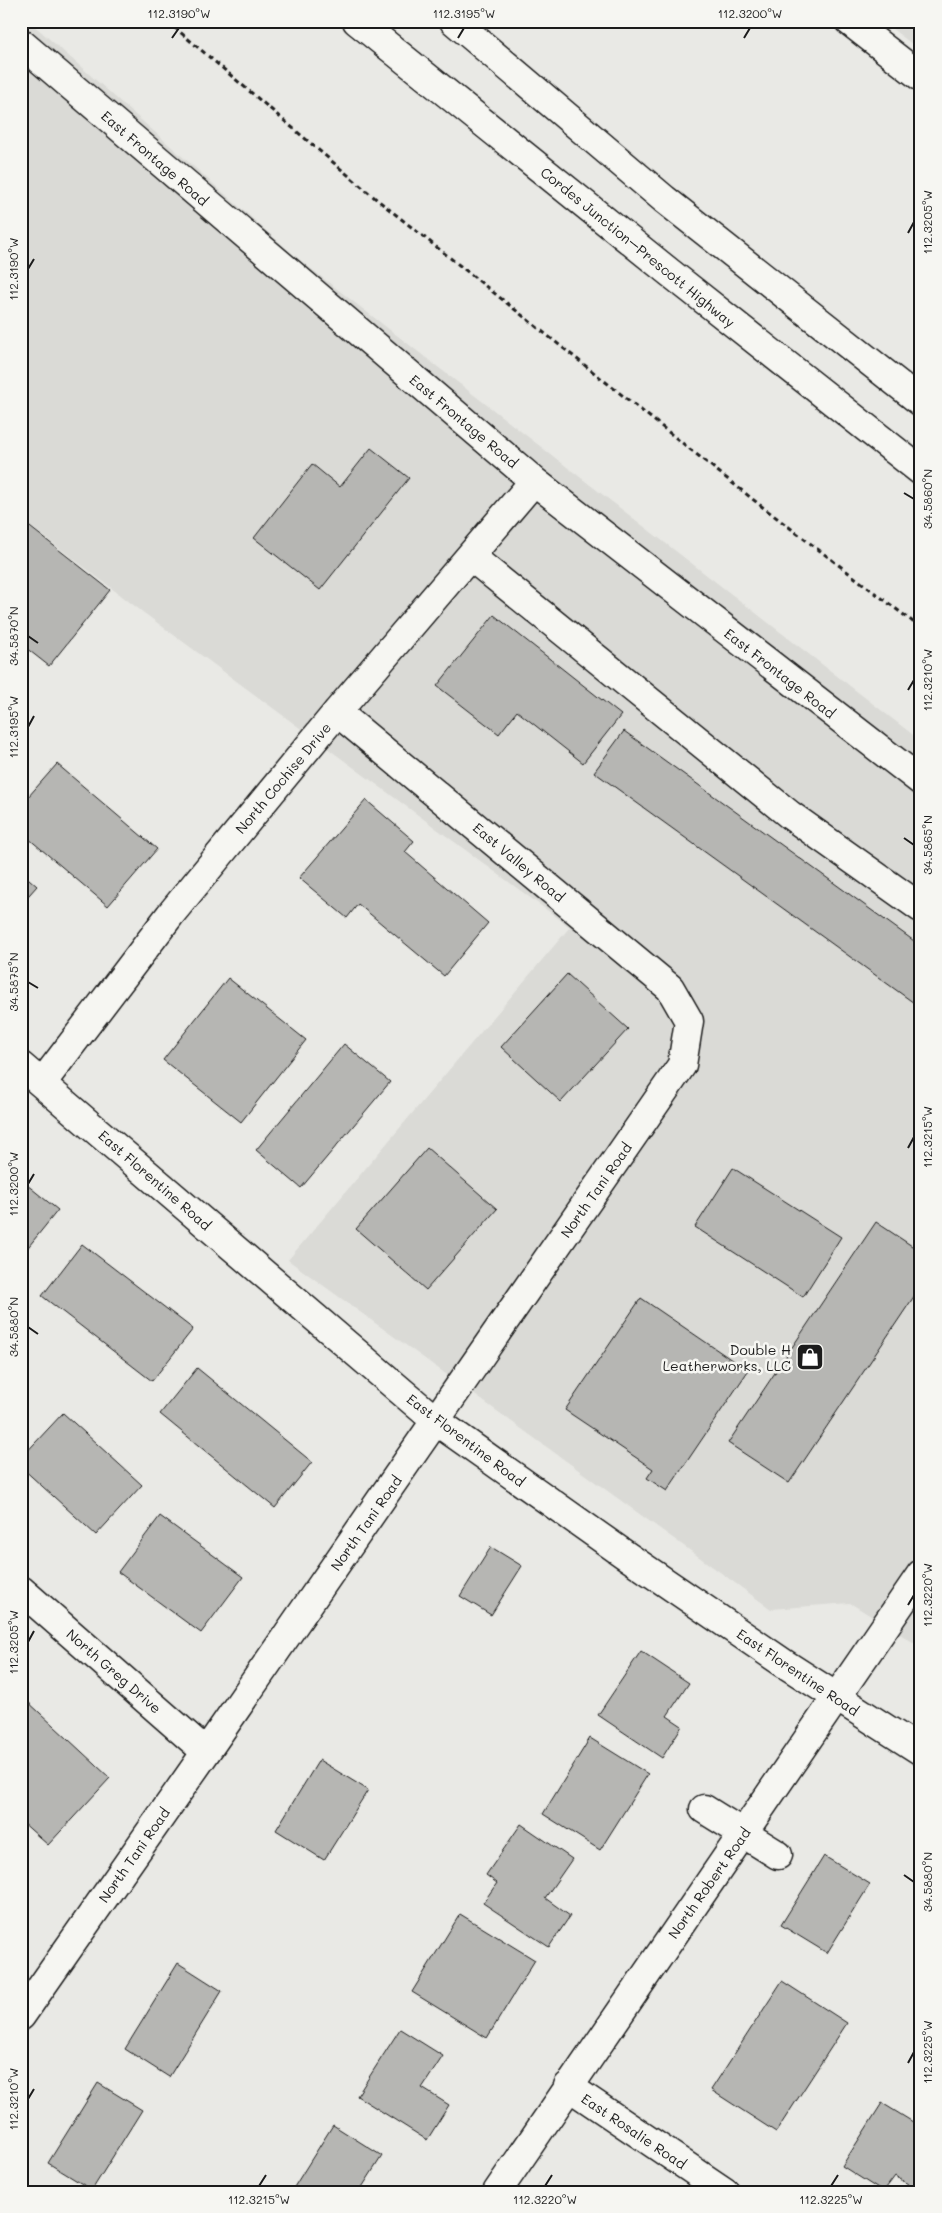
<svg xmlns="http://www.w3.org/2000/svg" width="942" height="2213" font-family="Mali,sans-serif">
<style>
.built{fill:#dadad6}
.building{fill:#b6b6b3;stroke:#1c1c1c}
.lines{fill:none;stroke-linecap:round;stroke-linejoin:round}
.minor-casing{stroke:#1c1c1c;stroke-width:31}
.major-casing{stroke:#1c1c1c;stroke-width:31}
.path{stroke:#1c1c1c;stroke-width:3;stroke-dasharray:5 4;stroke-linecap:butt}
.minor{stroke:#f6f6f2;stroke-width:28}
.major{stroke:#f6f6f2;stroke-width:28}
.ticks{fill:none;stroke:#1c1c1c;stroke-width:2}
.labels{text-anchor:middle;dominant-baseline:central;stroke-width:5;stroke-linejoin:round;paint-order:stroke}
.street-label{font-size:14px;fill:#1c1c1c;stroke:#f6f6f2}
.poi-label{font-size:14px;fill:#1c1c1c;stroke:#f6f6f2;text-anchor:end}
.neatline{fill:none;stroke:#1c1c1c;stroke-width:2}
.ticks-label{font-size:12px;text-anchor:middle;fill:#1c1c1c}
</style>
<rect width="100%" height="100%" fill="#e9e9e5"/>
<filter id="ink" filterUnits="userSpaceOnUse"><feTurbulence type="fractalNoise" baseFrequency=".02" numOctaves="2"/><feDisplacementMap in="SourceGraphic" scale="10" xChannelSelector="R" yChannelSelector="G"/><feConvolveMatrix kernelMatrix="1 2 1 2 8 2 1 2 1" color-interpolation-filters="sRGB"/></filter>
<g filter="url(#ink)">
<path class="built" d="M21,21H29L297,258L921,741V1647L850,1603L771,1609L288,1260L570,927L144,613L21,519Z
M882,21H921V51Z"/>
<path class="building" d="M371,448L409,478L320,590L254,538L312,464L340,487Z
M21,520L110,590L49,666L21,644Z
M494,615L621,715L583,763L517,711L499,734L437,686Z
M624,731L921,946V1008L594,772Z
M57,764L157,849L108,906L21,832V805Z
M366,800L414,841L405,852L488,923L444,976L358,904L347,918L299,878Z
M21,872L37,886L21,904Z
M567,974L628,1029L561,1102L501,1047Z
M228,978L306,1040L241,1122L163,1060Z
M344,1044L390,1082L301,1188L256,1150Z
M427,1148L497,1209L426,1290L356,1229Z
M733,1168L841,1237L803,1297L695,1227Z
M21,1180L58,1210L21,1256Z
M876,1222L921,1252V1286L789,1483L728,1443Z
M82,1244L193,1329L152,1381L42,1296Z
M641,1298L748,1371L667,1491L647,1478L653,1469L565,1410Z
M197,1368L312,1462L275,1508L160,1414Z
M63,1413L142,1485L96,1535L21,1467V1458Z
M160,1516L243,1577L201,1633L118,1572Z
M491,1547L522,1566L491,1615L460,1596Z
M641,1651L689,1683L667,1716L682,1726L662,1758L598,1715Z
M26,1700L110,1778L48,1845L21,1821V1704Z
M590,1738L648,1774L600,1850L543,1814Z
M319,1760L368,1790L324,1860L276,1830Z
M521,1824L572,1859L545,1898L570,1916L549,1947L483,1903L497,1883L486,1875Z
M824,1856L870,1884L827,1953L781,1925Z
M460,1914L535,1960L487,2038L412,1992Z
M178,1963L222,1991L169,2077L125,2049Z
M782,1981L847,2023L776,2132L711,2090Z
M400,2029L443,2056L422,2088L449,2105L427,2140L357,2096Z
M98,2083L142,2110L92,2190L48,2163Z
M882,2103L921,2127V2192L895,2176L883,2192L842,2166Z
M333,2125L382,2156L359,2192H291Z"/>
<g class="lines">
<g class="minor-casing">
<path id="minor" d="M849,21L921,77
M21,43L534,481L921,781
M470,556L790,815L921,908
M21,1066L436,1421L624,1554L785,1664L921,1751
M42,1083L170,915L337,712L534,481
M21,1590L206,1752
M704,1809L778,1855
M21,2016L206,1752L682,1065L689,1021L670,988L337,712
M568,2086L725,2192"/>
</g>
<g class="major-casing">
<path id="major" d="M357,21L669,272L921,471
M454,21L664,199L921,402
M497,2192L921,1574"/>
</g>
<path class="path" d="M167,21L375,198L760,505L921,628"/>
<use href="#minor" class="minor"/>
<use href="#major" class="major"/>
</g>
</g>
<path class="ticks" d="M172,38L179,28M458,38L464,28M744,38L750,28M908,233L914,222M28,269L34,259M904,493L914,499M28,636L38,643M908,690L914,680M28,727L34,716M904,838L914,845M28,982L38,988M908,1148L914,1137M28,1184L34,1174M28,1327L38,1334M908,1605L914,1595M28,1642L34,1631M904,1875L914,1882M908,2063L914,2052M28,2099L34,2089M259,2186L266,2175M545,2186L552,2175M831,2186L838,2175"/>
<defs>
<g id="shop-square" transform="scale(1.4375)"><rect x="-9" y="-9" width="18" height="18" rx="4" fill="#1c1c1c" stroke="#f6f6f2"/><path d="M-5-2.5h2.3a2.7 3.5 0 0 1 5.4 0H5L5.5 6h-11ZM-1.5-2.5h3a1.5 2.3 0 0 0-3 0Z" fill="#fff"/></g>
</defs>
<g fill-rule="evenodd">
<use href="#shop-square" x="810" y="1357"/>
</g>
<g class="labels">
<g class="street-label">
<text transform="translate(155 158) rotate(41)">East Frontage Road</text>
<text transform="translate(638 247) rotate(39)">Cordes Junction–Prescott Highway</text>
<text transform="translate(464 421) rotate(40)">East Frontage Road</text>
<text transform="translate(780 673) rotate(38)">East Frontage Road</text>
<text transform="translate(283 778) rotate(-50)">North Cochise Drive</text>
<text transform="translate(519 862) rotate(40)">East Valley Road</text>
<text transform="translate(155 1180) rotate(41)">East Florentine Road</text>
<text transform="translate(596 1190) rotate(-55)">North Tani Road</text>
<text transform="translate(466 1440) rotate(37)">East Florentine Road</text>
<text transform="translate(366 1523) rotate(-55)">North Tani Road</text>
<text transform="translate(114 1671) rotate(41)">North Greg Drive</text>
<text transform="translate(798 1672) rotate(34)">East Florentine Road</text>
<text transform="translate(134 1855) rotate(-55)">North Tani Road</text>
<text transform="translate(709 1883) rotate(-55)">North Robert Road</text>
<text transform="translate(634 2131) rotate(34)">East Rosalie Road</text>
</g>
<g class="poi-label">
<text x="791" y="1349">Double H<tspan x="791" dy="16">Leatherworks, LLC</tspan></text>
</g>
</g>
<rect width="942" height="2213" fill="none" stroke="#f6f6f2" stroke-width="55"/>
<rect x="28" y="28" width="886" height="2158" class="neatline"/>
<g class="ticks-label">
<text x="179" y="18">112.3190°W</text>
<text x="464" y="18">112.3195°W</text>
<text x="750" y="18">112.3200°W</text>
<text transform="translate(928 222) rotate(-90)" y="4">112.3205°W</text>
<text transform="translate(14 269) rotate(-90)" y="4">112.3190°W</text>
<text transform="translate(928 499) rotate(-90)" y="4">34.5860°N</text>
<text transform="translate(14 636) rotate(-90)" y="4">34.5870°N</text>
<text transform="translate(928 680) rotate(-90)" y="4">112.3210°W</text>
<text transform="translate(14 727) rotate(-90)" y="4">112.3195°W</text>
<text transform="translate(928 845) rotate(-90)" y="4">34.5865°N</text>
<text transform="translate(14 982) rotate(-90)" y="4">34.5875°N</text>
<text transform="translate(928 1137) rotate(-90)" y="4">112.3215°W</text>
<text transform="translate(14 1184) rotate(-90)" y="4">112.3200°W</text>
<text transform="translate(14 1327) rotate(-90)" y="4">34.5880°N</text>
<text transform="translate(928 1595) rotate(-90)" y="4">112.3220°W</text>
<text transform="translate(14 1642) rotate(-90)" y="4">112.3205°W</text>
<text transform="translate(928 1882) rotate(-90)" y="4">34.5880°N</text>
<text transform="translate(928 2052) rotate(-90)" y="4">112.3225°W</text>
<text transform="translate(14 2099) rotate(-90)" y="4">112.3210°W</text>
<text x="259" y="2204">112.3215°W</text>
<text x="545" y="2204">112.3220°W</text>
<text x="831" y="2204">112.3225°W</text>
</g>
</svg>
